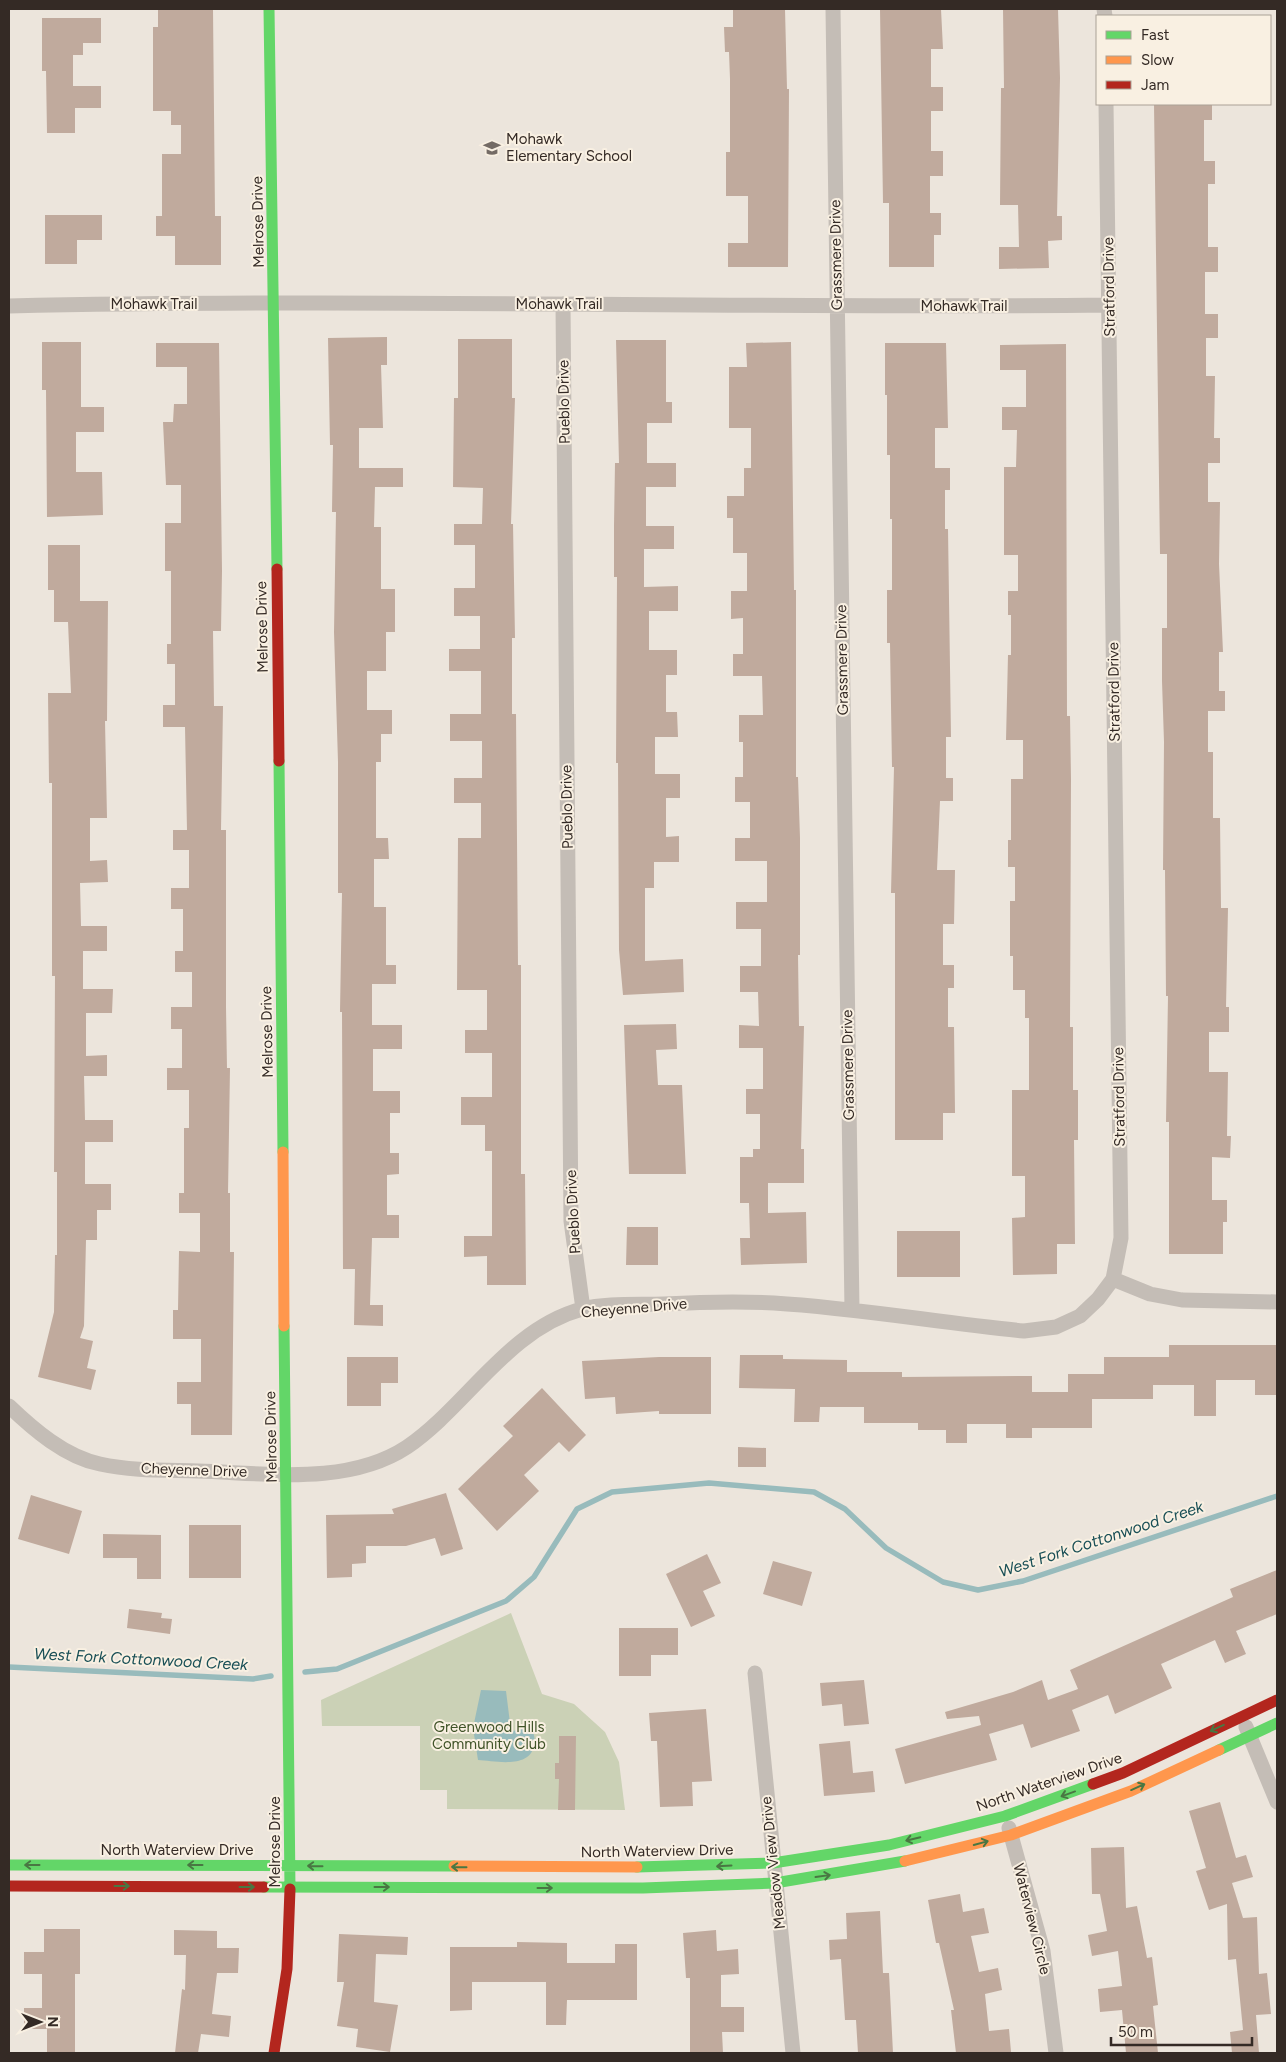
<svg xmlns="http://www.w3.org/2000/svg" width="1286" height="2062" font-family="Figtree,sans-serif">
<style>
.green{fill:#cbd1b6}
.water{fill:#98bbbc}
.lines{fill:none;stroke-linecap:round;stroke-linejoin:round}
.stream{stroke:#98bbbc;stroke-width:5.5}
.building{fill:#c0aa9d}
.street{stroke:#c4bdb6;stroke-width:15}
.fast{stroke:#63d668;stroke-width:11}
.slow{stroke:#ff974d;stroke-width:11}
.jam{stroke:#b3261e;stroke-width:11}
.oneway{stroke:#497743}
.labels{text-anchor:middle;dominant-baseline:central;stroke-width:4;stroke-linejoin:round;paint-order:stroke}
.poi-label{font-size:15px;fill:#342a25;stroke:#f9f0e2;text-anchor:start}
.street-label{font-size:15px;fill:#342a25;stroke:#f9f0e2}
.park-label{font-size:15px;fill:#405328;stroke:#f9f0e2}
.water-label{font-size:16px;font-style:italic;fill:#194f56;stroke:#f9f0e2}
</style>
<rect width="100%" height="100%" fill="#ece5dc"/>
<path class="green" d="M511,1613L542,1694L574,1704L605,1732L619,1762L625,1810L447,1809V1790H420V1726H322L321,1700Z"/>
<path class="water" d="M481,1690L506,1691L511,1731L519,1730L528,1723C533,1730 536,1737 534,1746C529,1769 495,1761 478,1760L473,1728Z"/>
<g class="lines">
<path class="stream" d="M9,1667L253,1679L271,1676
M305,1672L337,1669L506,1601L534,1577L577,1509L612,1492L709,1483L814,1492L845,1509L886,1548L943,1582L978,1590L1023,1581L1277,1496"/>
</g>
<path class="building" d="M158,9H213L215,216H221V265H175V236H156V216H162V154H181V125H171V111H153V27H158Z
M733,9H785L787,89H789L788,267H728V243H748V196H726V152H730V79L729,52H725L724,27H733Z
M880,9H941L943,49H931V87H943V111H931V151H943V176H930V213H941V235H934V267H889V203H883Z
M1003,9H1058L1060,78L1057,216H1062V240L1048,241L1049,268L999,269V247H1019L1018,205H1000L1001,88H1004Z
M42,18H101V43H83V55H73V86H101V108H75V133H47L46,71H42Z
M1154,104H1212V120H1204V161H1215V184H1208V247H1218V272H1205V314H1218V338H1206V376H1215L1214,438H1220V463H1208V502H1220L1219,564L1223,652H1219V691H1225V711H1208V752H1213V818H1220L1221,908H1228L1226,1007H1229V1032H1209V1072H1228L1227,1136H1231L1230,1158L1212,1157V1200H1227V1222H1223V1254H1169V1122H1166L1168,996H1166L1165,870H1163L1164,742L1162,681V628H1167V554H1160Z
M45,215H102V240H77V264H45Z
M387,337V365H381L383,428H359V468H403V487H375L374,527H381V589H395V632H386V671H367V710H392V734H381V762H376V838H388L389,859H374V907H386V965H396V984H372V1025H402V1049H373V1091H400V1113H390V1153H399V1174L387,1175V1215H399V1238H372L370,1305H383V1326L354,1325L355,1269H343L342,1012H340L342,893H338V762L334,632L336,512H332L333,445H330L328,338Z
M458,339H512V398H515L511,524H513L515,638H512V714H516L518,965H521V1174H525L526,1285H487V1256L464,1257V1236H492V1151H485V1125H461V1097H492V1053H465V1030H487V990H457L458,838H481V803H454V778H482V741H450V714H481V671H449V649H480V616H454V588H475V545H454V524H482L483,488L453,487L454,398H458Z
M616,340H666V402H672V423H647V463H676V487H646V526H674V549H644V587L678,586V611H649V650H677V675H666V712H677L678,737H655V774H680V798H666V837L679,836V862H654V888H645V961L683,959L684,992L623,995L619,950L618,763H616L617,577H614V526L615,463H619Z
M42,342H81V407H104V432H76V472H102L103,515L47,517L46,390H42Z
M791,342L794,590H796V777H798L800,838V955H798L799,1026H804L801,1149H804V1183H768V1213L806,1212L807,1263L741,1265L740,1238H750L749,1203H740V1157H753V1149H760V1114H746V1089H763V1048H739V1025L759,1026L758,992H740V966H761V929H736V902H767V861H735V838H750V802H735V777H743V742H739V715H763L762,676H733V654H743V618L731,619V591H747V553H733V518H727V496H744V468H751V428H729V367H747L746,343Z
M156,343H219L222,571L221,631H213L214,706H223L221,830H226V1007L227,1068H230L228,1193H230V1252H234L232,1435H191V1404H177V1382H201V1339H173V1310H178L179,1251L200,1252V1213H179V1193H184V1128H189V1090H167V1068H182V1029H171V1007H192V972H175V951H183V909H171V888H189V850H173V830H187L185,727H163V705H175V664H167V644H171V571H165V523H181V485H166L163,422H173L174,404H187V367H156Z
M885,343H946L948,428H935V468H950V490H945V529H948L951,737H946V778H953V801H940L937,870H955L954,924H943V965H954V988H948V1027H954L955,1113H943V1140H895V893H891L894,767H892L890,643H887V590H892V519H890V455H887V395H885Z
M1066,344L1067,716H1070L1071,779L1070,1027H1073V1090H1078V1140H1074L1075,1244H1057V1274L1013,1275L1012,1218L1025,1217V1176H1012V1090H1029V1018H1025V990H1013V956H1010V901H1015V867H1008V840H1011V779H1023V740H1006L1008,655H1011V615H1008V591H1018V555H1004V467H1016L1017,430H1002V407H1026V370H1000V345Z
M48,545H80V601H108L107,721H105L107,818H90V861L107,860L108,882L80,883L81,926H107V951H83V989H113L112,1013H86V1056L107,1055V1076H84L85,1120H113V1142H85V1184H111V1210H97V1240H86L84,1326L80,1338L93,1341L87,1368L96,1370L91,1390L38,1377L54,1312L55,1255H57V1172H54L55,976H52V783H49L48,693H71L68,622H54V590H48Z
M676,1024L677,1049L656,1050L658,1085H682L686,1174H629L624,1025Z
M627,1227H658V1265H626Z
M897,1231H960V1277H897Z
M1169,1345H1277V1395H1255V1380H1216V1416H1194V1385H1153V1399H1092V1428H1032V1438H1006V1424H967V1443H946V1430H918V1423H864V1407H820L819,1422H794L795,1389L739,1388L740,1355H783V1359L847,1360V1372H902V1377L1032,1376V1392H1068V1374H1104V1357H1169Z
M347,1357H398V1383H381V1406H347Z
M659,1357H711V1414H659V1411L616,1414L615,1397L585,1399L582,1361Z
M542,1388L586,1435L569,1452L559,1442L524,1475L539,1491L497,1531L458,1489L513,1436L503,1426Z
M738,1447L766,1448V1467H738Z
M446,1493L463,1549L441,1556L435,1538L406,1546H366V1563L352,1564V1577L327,1578L326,1515L394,1514L392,1509Z
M31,1495L82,1511L69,1554L18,1539Z
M189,1525H241V1578H189Z
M103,1534L161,1535V1579H137V1558H103Z
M707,1554L721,1583L703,1591L715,1616L691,1627L666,1574Z
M773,1561L812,1572L802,1606L763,1594Z
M1277,1570V1614L1236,1631L1246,1654L1225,1663L1215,1640L1161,1664L1172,1688L1115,1714L1108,1695L1072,1710L1080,1731L1031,1748L1023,1724L989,1734L997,1760L905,1784L895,1749L981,1725L979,1716L947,1719L945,1712L1013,1692L1042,1680L1048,1700L1078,1689L1070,1670L1233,1597L1230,1589Z
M129,1609L162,1613L161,1618L172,1619L170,1634L127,1628Z
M619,1628H678V1655H651V1676H619Z
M864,1680L869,1724L844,1726L842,1704L822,1706L820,1683Z
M706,1709L712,1781L692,1782L693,1806L660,1807L657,1741H651L649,1713Z
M559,1736H576L575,1810H558L559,1779H555V1763H559Z
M850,1741L853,1773L873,1771L875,1792L824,1796L819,1744Z
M1220,1802L1236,1858L1246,1855L1253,1877L1232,1883L1243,1918L1257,1917L1259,1974L1267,1973L1271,2014L1256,2015L1259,2053H1232L1230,2032L1243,2030L1236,1959L1228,1960L1227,1904L1209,1910L1196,1871L1206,1868L1189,1811Z
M1124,1847L1126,1908L1137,1906L1147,1958L1152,1957L1158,2005L1153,2006L1158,2053H1126L1122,2010L1100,2012L1098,1989L1122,1986L1118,1951L1092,1956L1088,1935L1107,1931L1100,1894H1092L1091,1848Z
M960,1894L963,1912L984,1908L989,1933L971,1936L979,1972L998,1968L1002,1990L985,1994L989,2031L1009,2029L1011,2052L956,2053L951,2010H954L939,1943H936L928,1900Z
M880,1911L883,1973H889L893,2053H858L856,2020H845L841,1959L830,1960L829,1940L847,1939L846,1913Z
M44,1929H80V1974H75V2053H47V2029H24V2008H42V1974H24V1952H44Z
M174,1930L217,1931V1948H239L238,1973H217L212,2014L231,2016L229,2037L201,2034L198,2053H175L182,1989L185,1990L186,1955H174Z
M716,1930L717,1951L738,1949L739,1974L721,1975V2007H744V2032H722L723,2053H690V1978H686L683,1933Z
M339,1934L408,1937L407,1955L376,1954L374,2002L398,2005L390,2052L356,2047L358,2029L337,2026L344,1982H337Z
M517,1942L567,1943V1963H615V1944H637V2000H567L566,2025H546V1982H472V2010L450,2011V1947H517Z"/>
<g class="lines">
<path class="street" d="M833,9L852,1310
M1104,9L1105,16
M563,304L571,1221L583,1309
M9,306C376,298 743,309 1109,305
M1113,1279L1150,1294L1182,1300L1277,1302
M9,1406C33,1429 65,1457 100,1464C132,1471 166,1470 198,1471C266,1473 348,1486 407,1447C467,1406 508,1329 582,1309C607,1303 638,1305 664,1304C701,1302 737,1301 774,1303C857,1308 941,1323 1024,1331L1056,1327L1080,1316L1098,1299L1113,1279L1121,1238L1106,104
M755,1673L793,2053
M1246,1727L1277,1802
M1009,1828L1043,1951L1056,2053"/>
<path class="fast" d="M269,9L277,569
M279,761L283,1152
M284,1326L290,1889
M1219,1750L1277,1723
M9,1865L454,1866
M637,1867L773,1863L889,1845L1005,1816L1093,1784
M264,1887L643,1888L775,1883L905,1861"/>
<path class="slow" d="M283,1152L284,1326
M905,1861L1011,1835L1131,1791L1219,1750
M454,1866L637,1867"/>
<path class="jam" d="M277,569L279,761
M1093,1784L1123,1773L1277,1700
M9,1886L264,1887
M274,2053L287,1969L290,1889"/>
</g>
<defs><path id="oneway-shaft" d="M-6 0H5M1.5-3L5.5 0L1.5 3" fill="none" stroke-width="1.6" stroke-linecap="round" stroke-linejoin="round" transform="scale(1.25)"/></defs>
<g class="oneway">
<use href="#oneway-shaft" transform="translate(1217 1728) rotate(155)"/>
<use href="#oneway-shaft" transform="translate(1138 1787) rotate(-24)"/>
<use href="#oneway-shaft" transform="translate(1068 1794) rotate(160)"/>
<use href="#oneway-shaft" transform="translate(913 1839) rotate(167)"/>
<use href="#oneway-shaft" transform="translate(981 1843) rotate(-15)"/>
<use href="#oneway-shaft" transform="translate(32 1865) rotate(-180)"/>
<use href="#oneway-shaft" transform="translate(195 1865) rotate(-180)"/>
<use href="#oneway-shaft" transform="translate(315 1866) rotate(-179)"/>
<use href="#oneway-shaft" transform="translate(724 1866) rotate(177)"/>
<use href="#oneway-shaft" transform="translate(459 1867) rotate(-179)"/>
<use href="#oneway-shaft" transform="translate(823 1876) rotate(-8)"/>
<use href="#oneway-shaft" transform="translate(122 1886)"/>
<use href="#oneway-shaft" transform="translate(247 1887)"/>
<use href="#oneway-shaft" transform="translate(382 1887)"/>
<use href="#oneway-shaft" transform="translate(545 1888)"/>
</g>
<defs>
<g id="school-bare" transform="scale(1.35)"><path d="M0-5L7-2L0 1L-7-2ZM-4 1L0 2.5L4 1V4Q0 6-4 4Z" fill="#746b65" stroke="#f9f0e2" stroke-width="2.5" paint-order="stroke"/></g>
</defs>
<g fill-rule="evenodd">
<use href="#school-bare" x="492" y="148"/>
</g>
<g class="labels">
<g class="poi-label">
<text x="506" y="139">Mohawk<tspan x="506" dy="17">Elementary School</tspan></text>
</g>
<g class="street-label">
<text transform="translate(258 222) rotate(-91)">Melrose Drive</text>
<text transform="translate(836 255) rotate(-91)">Grassmere Drive</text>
<text transform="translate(1109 287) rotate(-91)">Stratford Drive</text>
<text x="154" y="304">Mohawk Trail</text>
<text x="559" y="304">Mohawk Trail</text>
<text x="964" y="306">Mohawk Trail</text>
<text transform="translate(564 402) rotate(-91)">Pueblo Drive</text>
<text transform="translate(262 627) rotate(-91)">Melrose Drive</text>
<text transform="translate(842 660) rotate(-91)">Grassmere Drive</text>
<text transform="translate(1114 692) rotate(-91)">Stratford Drive</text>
<text transform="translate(567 807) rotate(-91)">Pueblo Drive</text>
<text transform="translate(267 1032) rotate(-91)">Melrose Drive</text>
<text transform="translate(848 1065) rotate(-91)">Grassmere Drive</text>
<text transform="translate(1119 1097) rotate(-91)">Stratford Drive</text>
<text transform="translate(573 1212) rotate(-93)">Pueblo Drive</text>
<text transform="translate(634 1308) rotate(-5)">Cheyenne Drive</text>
<text transform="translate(271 1437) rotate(-91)">Melrose Drive</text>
<text transform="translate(194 1470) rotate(2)">Cheyenne Drive</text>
<text transform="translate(1049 1782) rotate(-19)">North Waterview Drive</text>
<text transform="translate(275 1842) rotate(-90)">Melrose Drive</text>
<text x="177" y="1850">North Waterview Drive</text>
<text transform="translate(657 1851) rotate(-1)">North Waterview Drive</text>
<text transform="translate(773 1863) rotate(-96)">Meadow View Drive</text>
<text transform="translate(1032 1919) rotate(76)">Waterview Circle</text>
</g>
<g class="park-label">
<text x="489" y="1727">Greenwood Hills<tspan x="489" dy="17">Community Club</tspan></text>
</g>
<g class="water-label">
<text transform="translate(1101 1539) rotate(-18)">West Fork Cottonwood Creek</text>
<text transform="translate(141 1659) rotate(3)">West Fork Cottonwood Creek</text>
</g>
</g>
<rect width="1286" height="2062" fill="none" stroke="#342a25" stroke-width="20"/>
<rect x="1096" y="15" width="175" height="90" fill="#f9f0e2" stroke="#aaa196"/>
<rect x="1106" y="31" width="25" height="8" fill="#63d668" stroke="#aaa196"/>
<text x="1141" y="40" font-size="15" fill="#342a25">Fast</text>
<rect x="1106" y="56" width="25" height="8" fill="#ff974d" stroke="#aaa196"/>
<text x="1141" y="65" font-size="15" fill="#342a25">Slow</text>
<rect x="1106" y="81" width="25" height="8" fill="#b3261e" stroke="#aaa196"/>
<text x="1141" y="90" font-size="15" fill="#342a25">Jam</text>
<g transform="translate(40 2022) rotate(90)" stroke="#f9f0e2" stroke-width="4" paint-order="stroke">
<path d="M0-4L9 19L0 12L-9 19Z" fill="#342a25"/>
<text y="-8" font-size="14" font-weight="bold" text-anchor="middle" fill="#342a25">N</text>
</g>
<path d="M1111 2037v8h141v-8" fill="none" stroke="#342a25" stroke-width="2.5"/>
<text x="1118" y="2037" font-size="15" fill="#342a25" stroke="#f9f0e2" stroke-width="4" paint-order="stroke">50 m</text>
</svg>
